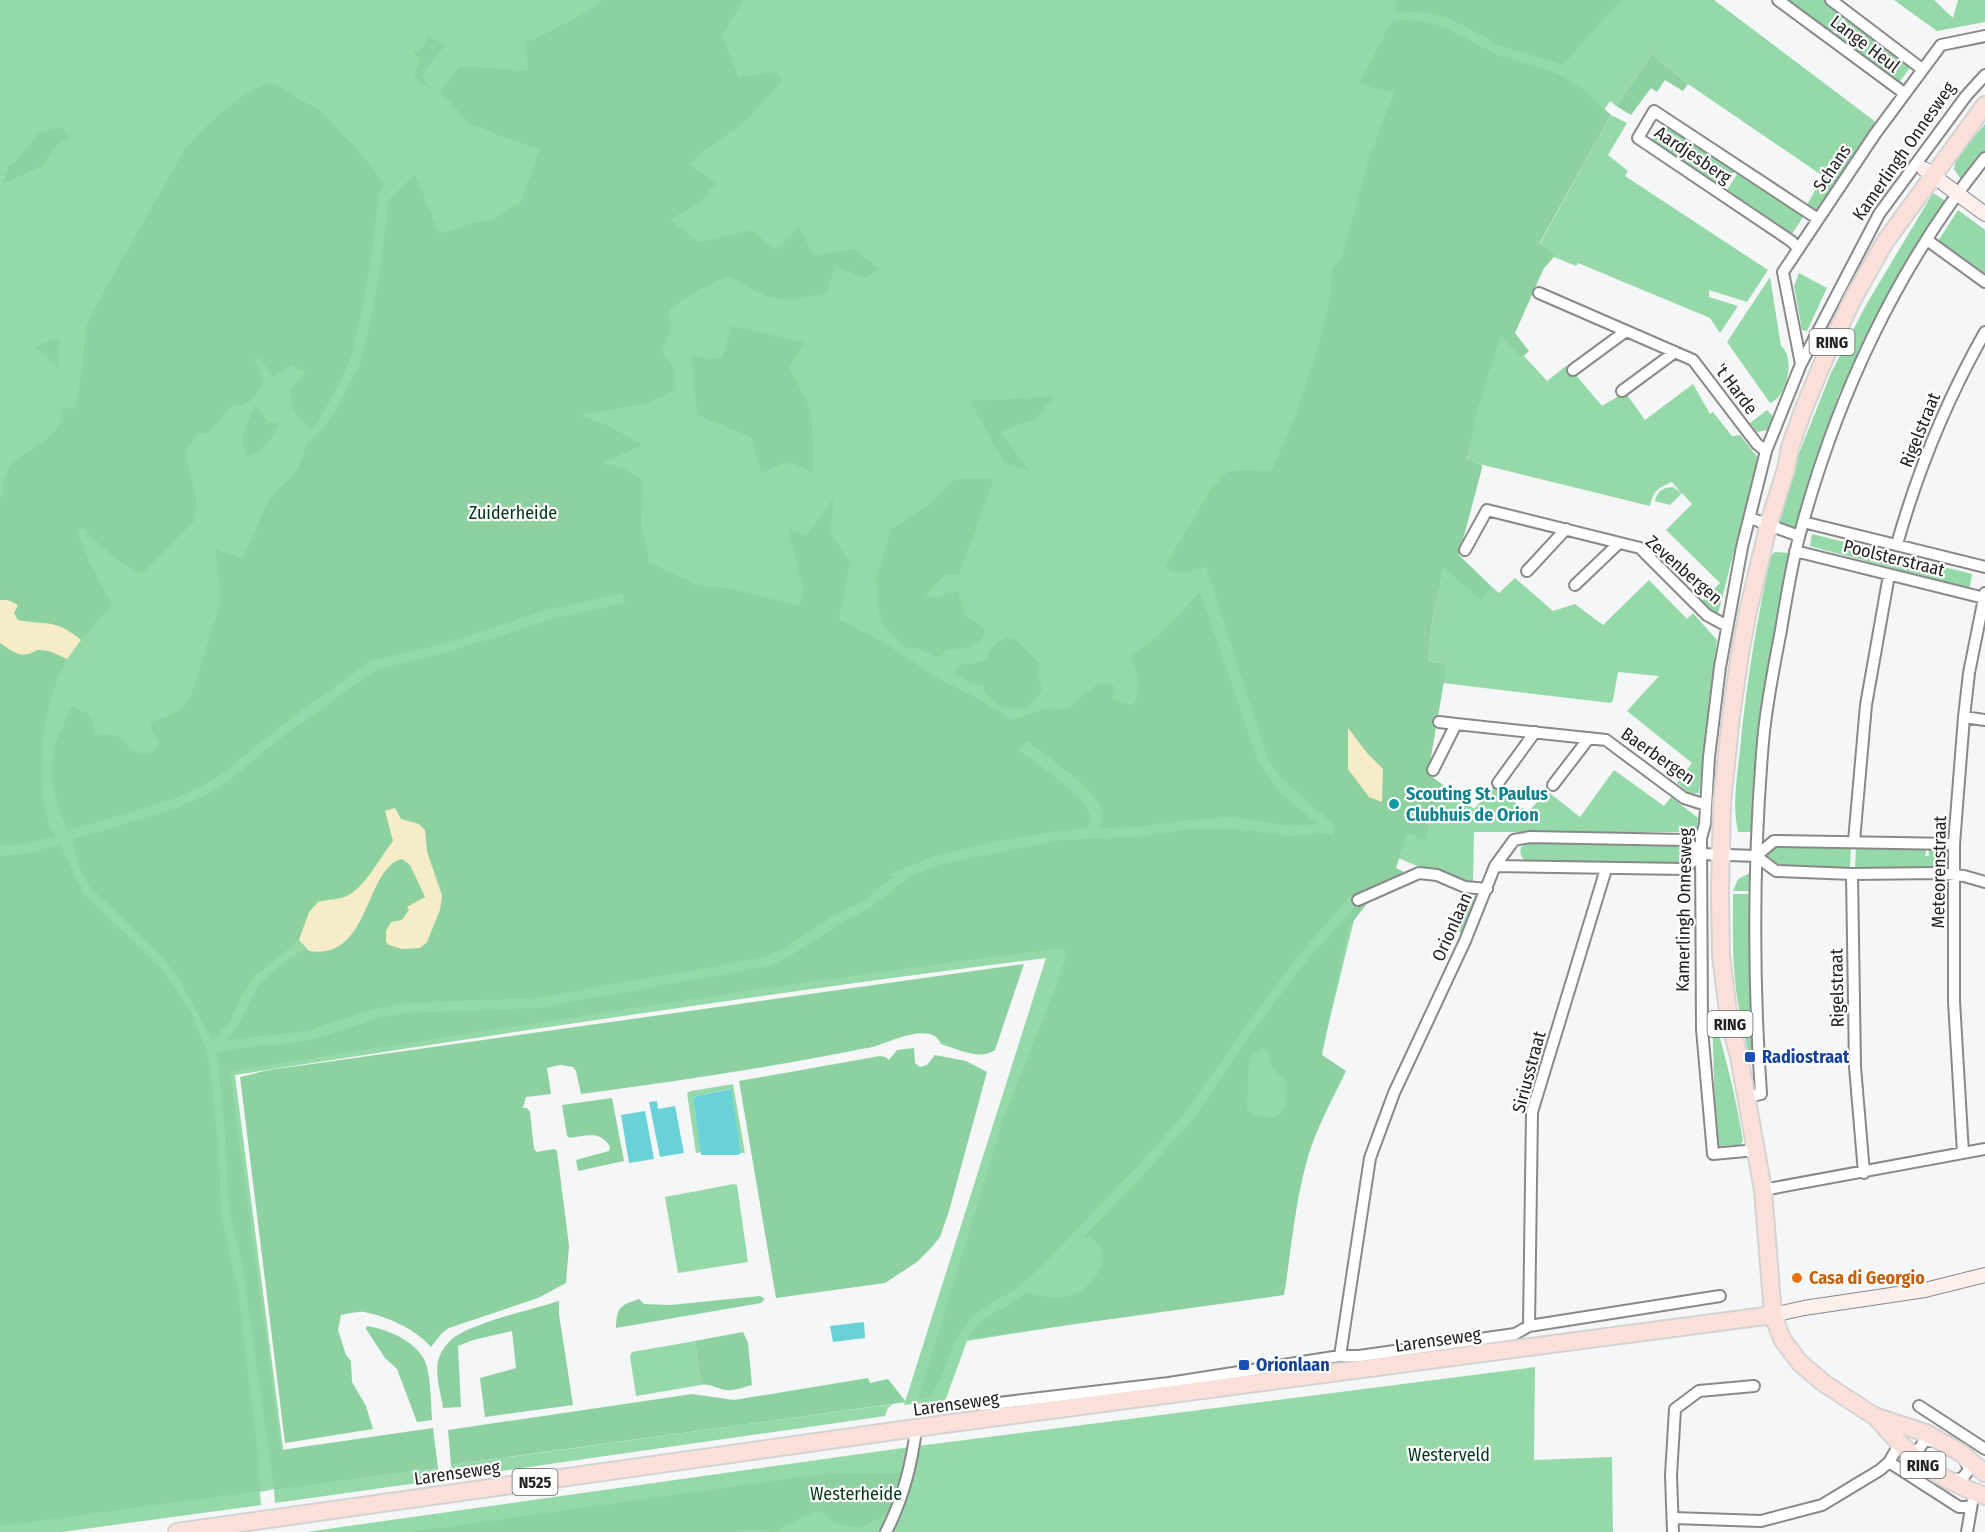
<svg xmlns="http://www.w3.org/2000/svg" width="1985" height="1532" font-family="'Fira Sans Condensed',sans-serif">
<style>
.green{fill:#95d9a8}
.forest{fill:#8dd1a0;fill-rule:evenodd}
.sand{fill:#f6ecc7}
.water{fill:#69d2d8}
.lines{fill:none;stroke-linecap:round;stroke-linejoin:round}
.street-casing{stroke:#88898b;stroke-width:14}
.secondary-casing{stroke:#88898b;stroke-width:16}
.primary-casing{stroke:#d3d3d3;stroke-width:20}
.street{stroke:#fff;stroke-width:10}
.secondary{stroke:#fdefec;stroke-width:14}
.primary{stroke:#fae0d9;stroke-width:16}
.culture-dot{fill:#0f9aa8;stroke:#fff;stroke-width:2}
.transit-dot{fill:#1a4fb4;stroke:#fff;stroke-width:2}
.food-dot{fill:#e8710a;stroke:#fff;stroke-width:2}
.labels{text-anchor:middle;dominant-baseline:central;stroke-width:4.5;stroke-linejoin:round;paint-order:stroke}
.shield{fill:#fff;stroke:#646465;stroke-width:1.5}
.shield-label{font-size:16px;font-weight:bold;fill:#222223}
.street-label{font-size:18px;fill:#222223;stroke:#fff}
.park-label{font-size:18px;fill:#003718;stroke:#fff}
.culture-label{font-size:18px;font-weight:bold;fill:#0d838f;stroke:#fff;text-anchor:start}
.transit-label{font-size:18px;font-weight:bold;fill:#164399;stroke:#fff;text-anchor:start}
.food-label{font-size:18px;font-weight:bold;fill:#c56008;stroke:#fff;text-anchor:start}
</style>
<rect width="100%" height="100%" fill="#f4f6f8"/>
<path class="green" d="M0,0H1714L1877,123L1816,213L1806,207L1823,176L1688,84L1652,54L1616,106L1610,101L1572,158L1495,342L1485,385L1501,335L1521,358L1524,356L1547,381L1566,366L1569,367L1602,406L1625,392L1645,420L1693,384L1710,414L1713,412L1732,436L1740,435L1758,458L1718,614L1713,613L1701,602L1720,583L1666,530L1692,504L1682,493L1670,505L1655,501C1658,490 1662,488 1673,487L1681,493L1672,482C1658,488 1653,491 1650,506L1467,461L1470,445L1321,1055L1280,1193L1123,1316L967,1341L945,1401L904,1405L1046,958C775,992 505,1033 235,1075L288,1487L279,1489L438,1468L439,1480L275,1503L274,1489L260,1492L261,1505L62,1532H0Z
M1785,0H1825L1845,15L1831,34Z
M1894,0H1934L1953,18L1958,0H1985V22L1937,31Z
M1848,17L1912,65L1898,84L1834,36Z
M1611,115L1627,123L1608,155L1628,171L1625,176L1768,270L1747,302L1709,290V297L1738,306L1720,333L1710,318L1578,263L1576,266L1554,257V253L1539,245Z
M1664,122L1736,169L1723,188L1651,141Z
M1985,124V151L1962,181L1954,169L1957,156Z
M1739,171L1805,214L1792,234L1727,190Z
M1933,193L1947,202L1899,279L1838,396L1796,528L1779,523L1798,456L1831,373L1866,305Z
M1958,210L1985,230V276L1938,241Z
M1799,273L1827,288L1807,331L1802,330L1794,286Z
M1770,277L1781,346C1796,358 1787,397 1770,403L1727,342Z
M1767,410L1773,416L1768,430L1757,432L1750,423Z
M1812,534L1972,574L1970,586L1968,588L1813,547L1810,546Z
M1775,552L1791,553L1768,666L1762,717L1753,832H1738C1732,805 1737,777 1740,750C1746,684 1757,620 1771,555Z
M1444,567L1479,599L1492,587L1499,593L1515,578L1553,611L1575,604L1603,625L1649,580L1687,619L1693,613L1717,640L1699,793L1690,794L1677,783L1692,763L1627,711L1659,676L1618,672L1613,700L1611,703L1443,683L1447,664L1428,661L1433,615Z
M1614,770L1664,806L1671,797L1698,818L1697,832H1474L1473,881L1466,884C1444,874 1420,868 1398,858L1407,834L1427,839L1430,816L1452,791L1474,809L1493,787L1528,812L1547,791L1580,817Z
M1530,841L1684,843L1693,852L1691,861L1683,866L1530,863C1522,860 1519,856 1521,847Z
M1772,846H1851L1850,868L1777,867L1768,859V852Z
M1856,846L1927,847L1925,856H1929L1928,847L1940,848L1945,853L1947,861L1942,868L1937,870L1855,868Z
M1750,873H1752V891H1733L1738,879Z
M1733,894H1752L1756,1057L1750,1059C1744,1032 1737,1006 1735,979C1732,951 1733,923 1733,894Z
M1467,895L1477,897L1464,934L1459,932Z
M1712,1011C1725,1054 1736,1097 1743,1141L1738,1148L1737,1145L1720,1146L1719,1148L1716,1146Z
M733,1084L745,1153H741L730,1089L693,1097L701,1152L696,1153L687,1093L691,1091Z
M734,1184L737,1185L748,1262L678,1273L665,1197Z
M695,1341L701,1385L636,1396L630,1356L632,1352Z
M1535,1367L1534,1460L1612,1457L1613,1532H306L910,1447Z
M893,1404L888,1408L885,1416L453,1478L451,1465Z"/>
<path class="forest" d="M601,0H742L743,2L722,34L738,77L777,72L782,81L746,121L702,152L690,165L716,183L698,204L670,219L698,242L752,230L775,250L799,226L813,255L855,249L879,269L865,279L835,266L827,293L792,300L765,296L729,276L692,294L669,309L671,329L662,352L674,370L676,390L648,403L580,415L609,426L643,445L603,463L625,470L642,480L641,525L648,550V561L699,586L727,588L800,606L803,590L788,529L808,535L834,497L830,532L850,563L839,619L880,640L937,678L977,698L1013,720L1047,708L1061,710L1071,706L1100,682L1114,686L1113,699L1133,705C1142,685 1138,677 1131,657L1163,631L1200,592L1259,763L1281,793L1317,824L1289,826L1231,817L1189,820L1136,827L1100,828C1101,824 1103,818 1103,814C1100,792 1045,755 1027,741L1019,750C1034,761 1086,797 1090,814C1091,818 1089,824 1088,828C1038,832 988,842 940,855C922,860 906,869 888,874L894,877L863,901L837,914L788,946L767,957L536,998L405,1003L377,1008L307,1031L227,1040C242,1025 246,1004 258,987C269,971 290,959 305,948C311,952 316,953 323,952C371,942 369,867 402,858L410,865L426,897L408,907L410,910L389,945C416,956 425,947 435,922C438,914 443,904 442,895C440,876 426,860 427,841L411,821L401,819L385,812L394,841L360,888L352,894L341,898L328,899L309,912L299,940L252,979L241,997L230,1021L213,1041L176,974L158,953L89,886L79,867L72,840L174,809L207,794L224,784L291,730L378,669L444,653L556,618L625,603L622,593L544,611L442,644L371,661L286,722L218,777L203,786L171,800L67,831C59,809 49,783 52,759C55,741 65,723 71,706L90,715L96,734L119,736C130,749 146,766 159,744L150,723L179,711L190,698L221,601L215,549L242,558L270,499L298,469L303,458L306,443L323,428L338,406L353,376L358,370L368,332L380,269L389,200L415,174L439,234L473,223L492,220L521,202L540,149L508,139L469,123L440,91L460,66L528,71L526,43L557,28L601,3Z
M1396,0H1621L1563,65L1499,45L1451,19L1429,13L1395,11Z
M1405,20L1427,22L1447,28L1495,54L1559,74L1585,91L1611,115L1539,244L1554,253V257L1544,268L1515,333L1529,351L1521,358L1501,336L1477,411L1467,460L1482,465V468L1459,555L1492,587L1480,600L1444,568L1433,615L1428,661L1447,664L1428,774L1452,791L1430,816L1427,840L1407,834L1396,868L1404,872L1348,899L1297,957L1242,1031L1187,1111L1137,1167L1041,1267L1016,1289L985,1307L970,1319L954,1344L938,1384L931,1395L918,1400L1003,1119L1057,983L1067,952L1064,950L1056,949C780,983 505,1028 230,1071L281,1450L433,1428L438,1468L274,1490L243,1270L229,1210L225,1136L217,1052L253,1046L275,1045L310,1040L379,1018L406,1013L537,1008L770,966L793,954L842,922L868,909L908,878L925,870L942,864L1061,840L1137,837L1190,829L1247,830L1289,836L1325,833L1333,835L1335,826L1281,778L1268,759L1206,567C1192,570 1176,579 1165,566L1212,488L1228,471L1272,470L1295,417L1319,345L1330,298L1332,270L1342,257L1370,155L1394,93L1386,89L1384,91L1359,83L1392,21ZM1348,729L1367,753L1383,769L1354,775L1348,769Z
M428,36L445,45L422,75L432,90L414,77L420,59L413,52L424,47Z
M1652,54L1688,84L1683,91L1665,80L1657,92L1651,88L1631,115L1616,106Z
M272,83L322,112L362,155L384,183L379,196C372,248 366,306 351,356C342,383 327,406 312,430L293,410L290,389L305,373L292,365L273,378L261,359H255L263,381C256,399 251,405 232,406L208,433H197L194,441L185,452L196,496L195,520L143,573C119,566 101,546 84,529L78,531L88,560L112,605L81,640C55,618 48,626 18,620L14,613L16,609L14,601L0,600V498L3,492C0,455 45,448 58,427C61,422 62,414 63,408L75,409L82,370L86,326L91,315L184,150C201,130 247,85 272,83Z
M63,128L68,137L54,148L43,166L2,184L9,166L13,164L40,132Z
M732,326L805,343L789,367L811,410L814,474L790,461L761,473L751,437L697,415L691,357L721,359Z
M60,338L58,369L35,346Z
M1054,397L1036,418L1000,432L1031,472L1005,464L970,401Z
M257,406L268,422L279,423C272,440 264,451 246,457L242,438L252,411Z
M956,479H994L959,575H945L925,596L936,598L958,591L965,615L985,629L982,639L970,647L947,650L941,656H934L917,648H906L884,627L879,612L876,581L891,529L925,508Z
M1006,637L1015,639L1039,663L1037,676L1041,683L1042,691L1027,709C1003,708 994,710 983,686L970,683L956,675V668L963,664H974L987,659C991,648 995,642 1006,637Z
M0,643C9,649 19,658 31,653C37,651 33,650 40,650C49,650 59,655 67,659C43,700 30,793 55,836L26,844L0,846Z
M60,844L83,893L164,971L192,1014L205,1046L210,1064L219,1151L221,1215L238,1289L258,1455L260,1491L0,1526V856L27,854Z
M1369,901L1348,928L1322,1055L1346,1071C1331,1102 1313,1134 1305,1168C1294,1210 1291,1253 1284,1295L968,1339C979,1315 1006,1310 1025,1293C1039,1295 1054,1300 1068,1296C1095,1290 1122,1248 1084,1236L1144,1174L1195,1117L1251,1034L1305,963L1355,906ZM1261,1048L1268,1051C1271,1070 1272,1069 1286,1080C1288,1097 1288,1122 1264,1117C1256,1116 1251,1114 1247,1108L1249,1059Z
M1024,964L995,1050C980,1061 957,1049 941,1044C932,1022 894,1040 879,1045C874,1047 867,1048 861,1049C769,1068 675,1081 581,1094L576,1071L573,1067L560,1065L547,1068L551,1094L526,1097L523,1108H527L530,1112L534,1149L537,1152L554,1149L557,1151L569,1246L566,1283L538,1298L449,1328L442,1333L431,1347C415,1329 389,1317 364,1312C357,1311 348,1314 341,1315L338,1330L346,1355L351,1361L352,1382L366,1406L373,1429L285,1443L240,1077L269,1070Z
M914,1048L915,1063L920,1067L927,1065L935,1055L966,1061L987,1072L949,1211L940,1237L931,1248L917,1262L885,1283L776,1298L739,1081L880,1056L885,1057L889,1060L897,1050Z
M612,1098L624,1161L578,1171L576,1160L609,1151L610,1147C601,1130 585,1136 570,1138L567,1136L562,1105Z
M760,1296L765,1299L761,1303L616,1328C617,1307 619,1306 639,1299L644,1304L671,1305Z
M559,1301V1314L573,1405L485,1417L480,1378L516,1368L512,1331L473,1340L458,1346L461,1407L443,1408C441,1393 435,1376 438,1361C440,1353 446,1344 453,1338C475,1322 531,1310 559,1301Z
M367,1326C389,1329 422,1344 427,1367C431,1384 431,1403 432,1420L417,1422L397,1369L385,1358L366,1329Z
M743,1332L748,1343L752,1385C743,1387 735,1391 726,1390C717,1389 710,1383 701,1385L695,1341Z
M868,1378L870,1383L888,1379L906,1402L451,1465L448,1430L692,1394L734,1400Z
M841,1473H901C898,1481 891,1508 886,1514C884,1517 877,1519 874,1521C855,1532 836,1527 822,1512L816,1511L774,1532L753,1529L728,1532H412L815,1475Z"/>
<path class="sand" d="M0,600H8L18,605L14,613L18,620C49,626 54,618 81,640L67,659C59,655 49,650 40,650C33,650 37,651 31,653C19,658 9,649 0,643Z
M1348,728L1367,753L1383,769L1382,802L1369,797L1348,769Z
M395,808L401,819L419,824L425,830L427,852L442,896L440,910L427,942L420,948L402,949L389,945L386,942V931L391,922L402,920L409,910L407,907L425,897L410,865L402,859C364,868 371,961 309,951L299,940L309,912L318,902C325,900 333,900 341,898C362,894 380,857 393,841L385,811Z"/>
<path class="water" d="M731,1089L741,1153L738,1155H701L693,1097Z
M657,1101L658,1109L675,1106L684,1153L660,1157L649,1102Z
M645,1111L654,1159L629,1163L621,1115Z
M864,1322L865,1338L833,1342L830,1326Z"/>
<g class="lines">
<g class="street-casing">
<path id="street" d="M1778,0L1904,93
M1831,0L1922,69
M1927,240L1985,282
M1798,248L1791,241L1638,138L1654,111L1818,219
M1539,293L1693,360L1757,444L1766,451
M1801,364L1783,272L1875,134L1941,45L1985,36
M1573,370L1626,331
M1622,391L1675,352
M1750,518L1799,536
M1803,522L1985,567
M1897,544C1918,470 1947,399 1985,332
M1465,550L1487,510L1640,548L1707,615L1727,626
M1795,551L1984,598
M1527,571L1566,529
M1575,585L1619,543
M1964,717L1985,720
M1439,722L1456,724
M1433,770L1456,724L1606,740L1684,798L1706,805
M1498,783L1535,732
M1553,785L1589,738
M1854,841L1866,705L1889,575
M1954,844L1774,841L1756,856L1776,871L1852,874L1939,873L1964,876L1985,882
M1701,854L1756,856
M1852,874L1855,1067L1864,1173
M1358,900L1419,873L1437,875L1465,887L1487,889
M1747,1097L1761,1094C1753,977 1753,859 1763,742C1766,705 1774,667 1781,630C1786,599 1791,568 1799,537C1835,401 1896,268 1985,158
M1756,1150L1713,1154L1702,1029L1701,838L1705,824L1709,757L1720,667L1742,547L1766,451L1801,364L1879,214L1966,96L1985,75
M1963,1153L1954,1001V844L1964,717L1969,673L1985,593
M1763,1190L1985,1149
M1529,1326L1532,1112L1606,869
M1340,1356L1370,1158L1394,1093L1465,941L1495,866L1514,840L1530,837L1685,840L1701,854L1684,869L1495,866
M981,1405L1169,1383L1340,1356H1359L1515,1334L1529,1326L1720,1296
M1919,1406L1985,1449
M1889,1462L1959,1507H1970
M1922,1463L1918,1451L1924,1441H1936
M1951,1480C1961,1480 1964,1478 1969,1469L1964,1458
M1673,1518L1761,1521L1822,1505L1880,1470L1889,1462L1899,1445
M886,1532C902,1501 912,1463 916,1429
M1673,1532L1671,1475L1675,1409L1699,1391L1754,1386
M1967,1532L1972,1503"/>
</g>
<g class="secondary-casing">
<path id="secondary" d="M1924,169L1985,214
M1773,1315L1804,1308L1925,1290L1985,1275"/>
</g>
<g class="primary-casing">
<path id="primary" d="M1985,105L1885,242L1854,297L1826,355L1804,408L1790,447L1786,469L1769,523L1748,611L1740,654L1731,716L1722,803L1720,892L1721,955L1729,1020L1739,1056L1763,1190L1773,1315L1782,1339L1800,1363L1825,1384L1874,1416L1926,1433L1961,1453L1985,1473
M1875,1416C1910,1457 1934,1478 1985,1496
M177,1532L937,1425L1773,1315"/>
</g>
<use href="#street" class="street"/>
<use href="#secondary" class="secondary"/>
<use href="#primary" class="primary"/>
</g>
<circle class="culture-dot" cx="1394" cy="804" r="6"/>
<g class="transit-dot">
<rect x="1744" y="1051" width="12" height="12" rx="3"/>
<rect x="1238" y="1359" width="12" height="12" rx="3"/>
</g>
<circle class="food-dot" cx="1797" cy="1278" r="6"/>
<g class="labels">
<g class="shield">
<rect x="1809.5" y="329" width="45" height="26" rx="4.5"/>
<rect x="1707.5" y="1011" width="45" height="26" rx="4.5"/>
<rect x="1900.5" y="1452" width="45" height="26" rx="4.5"/>
<rect x="512.5" y="1469" width="45" height="26" rx="4.5"/>
</g>
<g class="shield-label">
<text x="1832" y="342">RING</text>
<text x="1730" y="1024">RING</text>
<text x="1923" y="1465">RING</text>
<text x="535" y="1482">N525</text>
</g>
<g class="street-label">
<text transform="translate(1865 44) rotate(37)">Lange Heul</text>
<text transform="translate(1904 151) rotate(-55)">Kamerlingh Onnesweg</text>
<text transform="translate(1693 155) rotate(34)">Aardjesberg</text>
<text transform="translate(1832 168) rotate(-56)">Schans</text>
<text transform="translate(1736 389) rotate(53)">'t Harde</text>
<text transform="translate(1920 430) rotate(-68)">Rigelstraat</text>
<text transform="translate(1894 558) rotate(14)">Poolsterstraat</text>
<text transform="translate(1684 570) rotate(41)">Zevenbergen</text>
<text transform="translate(1658 756) rotate(35)">Baerbergen</text>
<text transform="translate(1939 872) rotate(-89)">Meteorenstraat</text>
<text transform="translate(1684 910) rotate(-89)">Kamerlingh Onnesweg</text>
<text transform="translate(1452 927) rotate(-66)">Orionlaan</text>
<text transform="translate(1837 988) rotate(-91)">Rigelstraat</text>
<text transform="translate(1529 1072) rotate(-75)">Siriusstraat</text>
<text transform="translate(1438 1340) rotate(-8)">Larenseweg</text>
<text transform="translate(956 1404) rotate(-8)">Larenseweg</text>
<text transform="translate(457 1473) rotate(-8)">Larenseweg</text>
</g>
<g class="park-label">
<text x="513" y="513">Zuiderheide</text>
<text x="1449" y="1455">Westerveld</text>
<text x="856" y="1494">Westerheide</text>
</g>
<g class="culture-label">
<text x="1406" y="794">Scouting St. Paulus<tspan x="1406" dy="21">Clubhuis de Orion</tspan></text>
</g>
<g class="transit-label">
<text x="1762" y="1057">Radiostraat</text>
<text x="1256" y="1365">Orionlaan</text>
</g>
<g class="food-label">
<text x="1809" y="1278">Casa di Georgio</text>
</g>
</g>
</svg>
